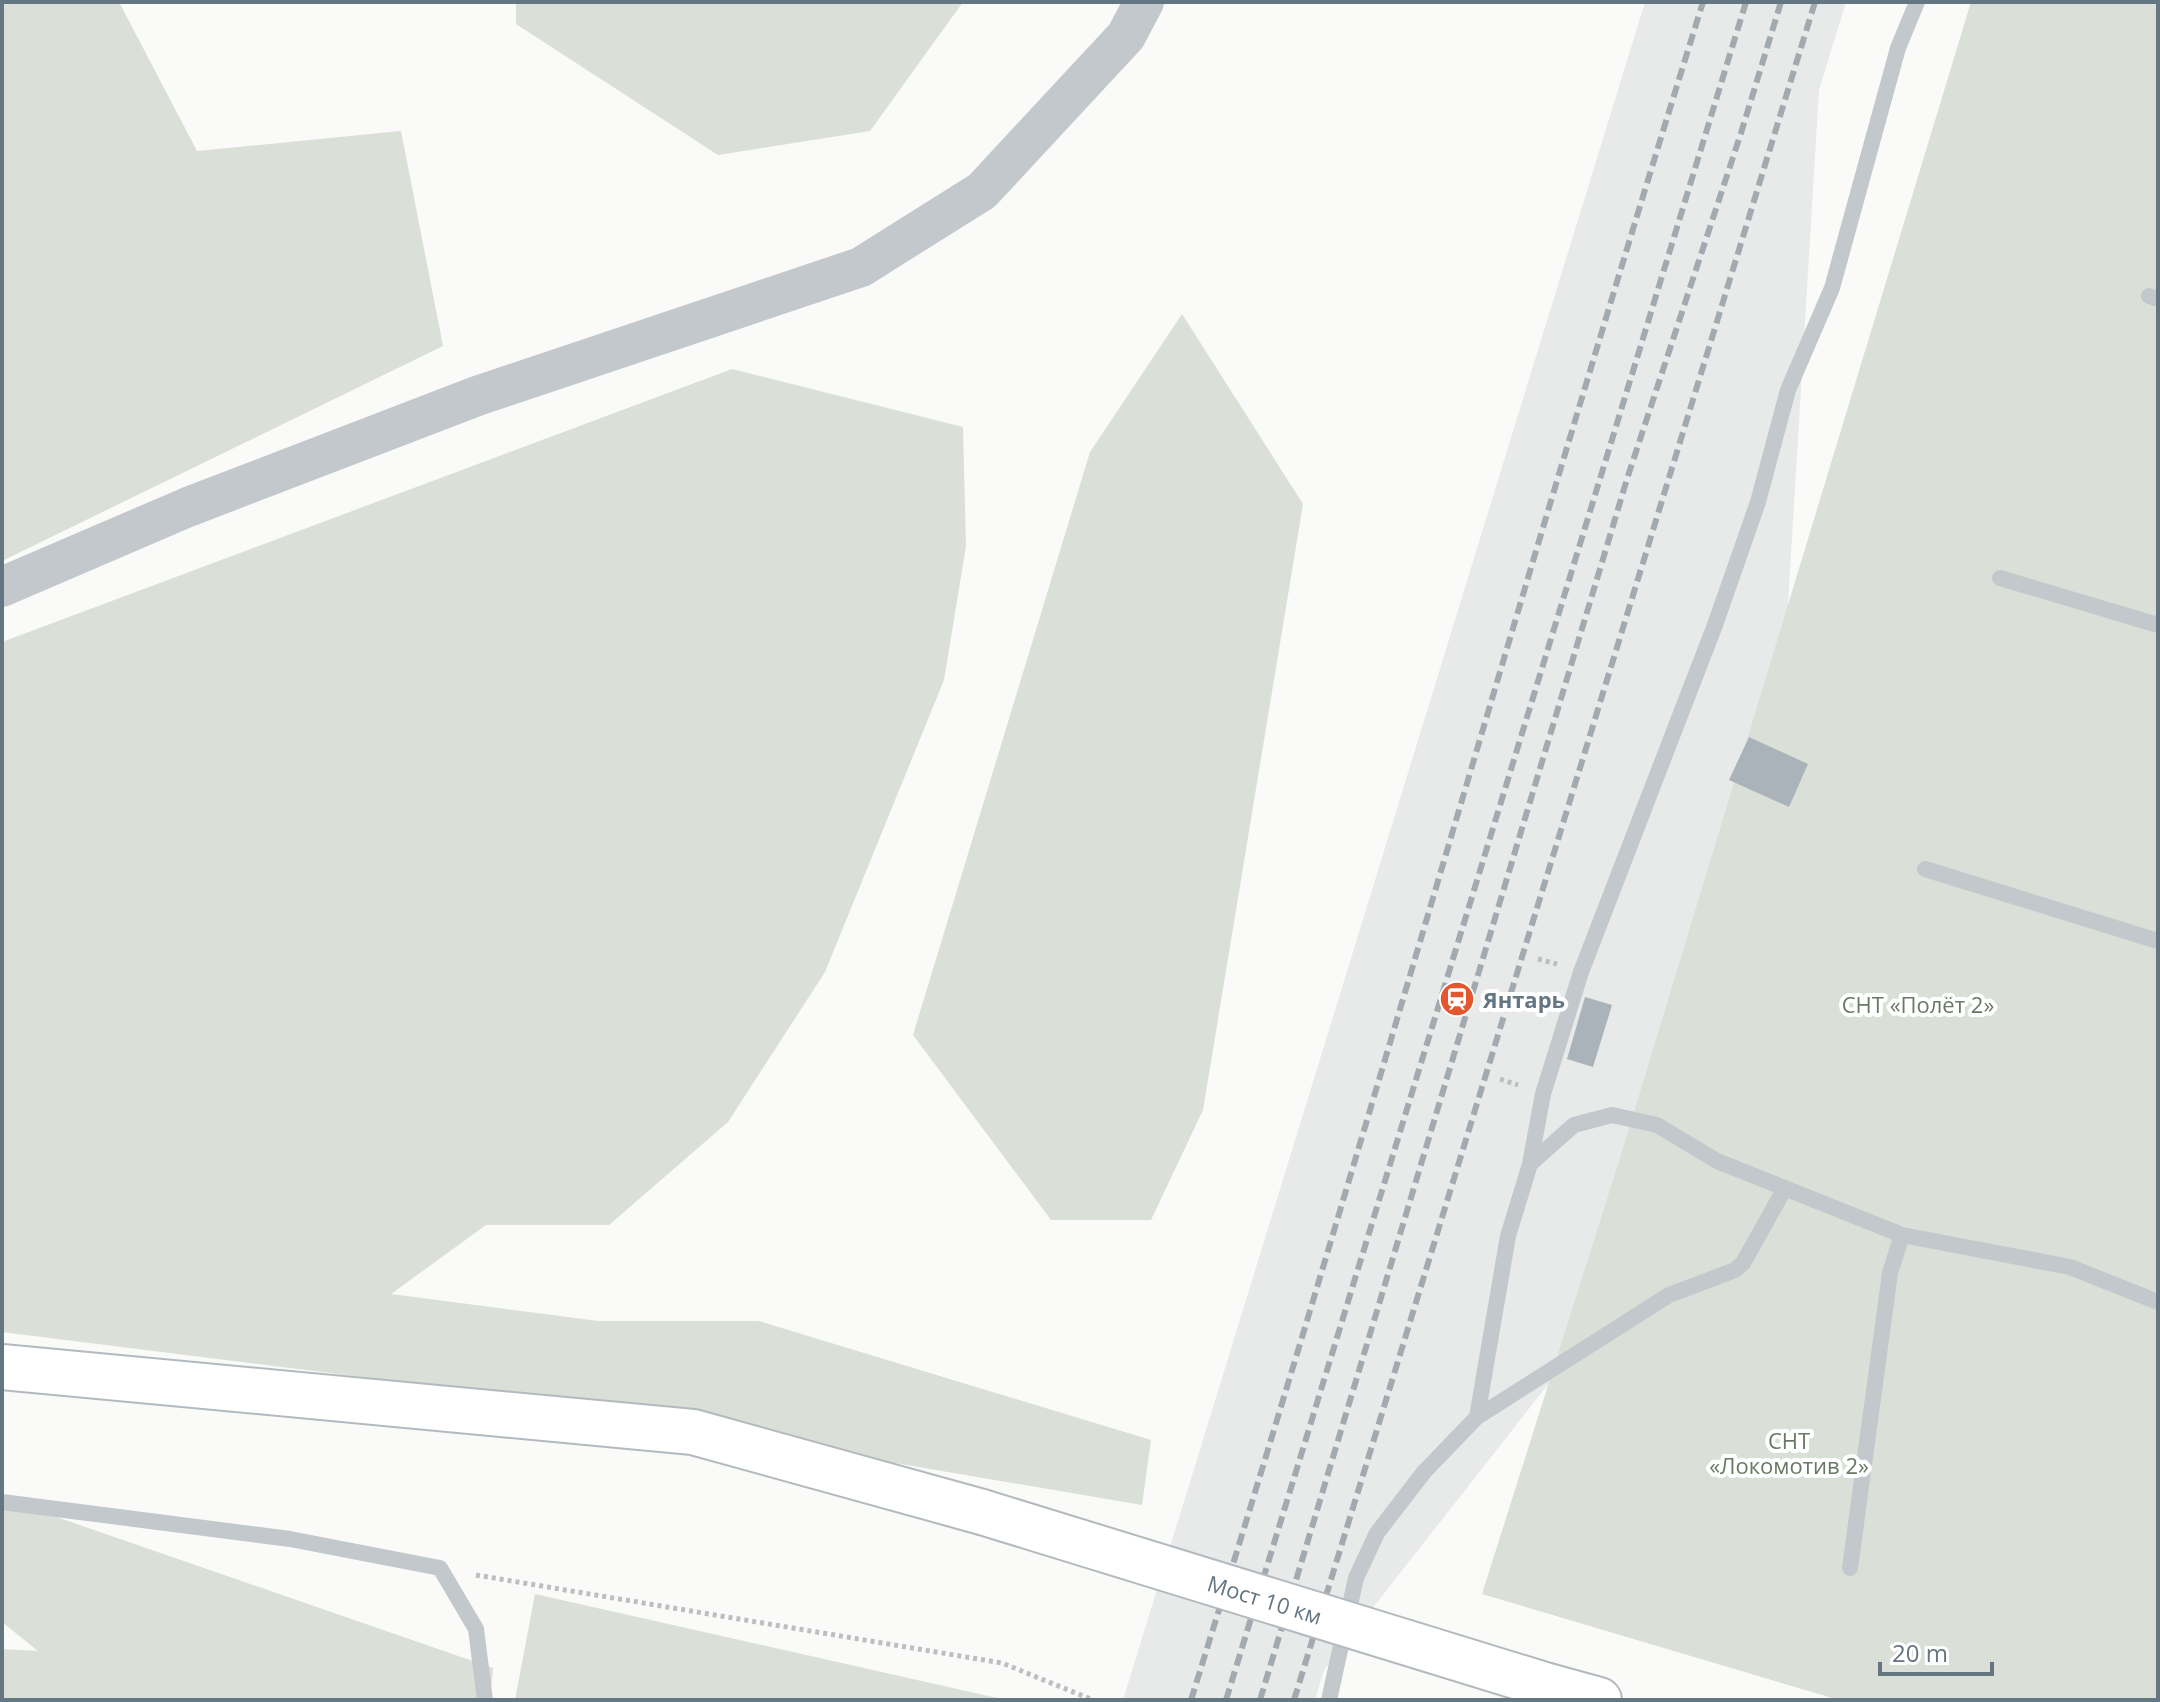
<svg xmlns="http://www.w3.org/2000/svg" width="2160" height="1702" font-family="'Open Sans',sans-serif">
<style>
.built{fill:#e8e9e9}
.green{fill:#dadfd7}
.building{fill:#aab3b9}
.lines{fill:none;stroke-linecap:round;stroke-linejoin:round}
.secondary-casing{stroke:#b3babf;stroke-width:48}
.path{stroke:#bbbfc2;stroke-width:5;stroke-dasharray:4 4;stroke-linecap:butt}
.service{stroke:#c3c8cc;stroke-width:16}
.tertiary{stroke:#c3c8cc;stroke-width:40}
.secondary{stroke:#fff;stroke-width:44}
.rail{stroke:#a2aab0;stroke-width:6;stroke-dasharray:12 6;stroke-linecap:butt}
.secondary-bridge-casing{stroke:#b3babf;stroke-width:48;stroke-linecap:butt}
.secondary-bridge{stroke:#fff;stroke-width:44}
.labels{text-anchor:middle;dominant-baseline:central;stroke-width:8;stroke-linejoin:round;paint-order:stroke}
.poi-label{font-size:22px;font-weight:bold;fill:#657683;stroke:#fff;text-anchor:start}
.park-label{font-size:22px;fill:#687a64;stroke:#fff}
.street-label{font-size:22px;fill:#657683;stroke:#fff}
</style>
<rect width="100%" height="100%" fill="#fafaf8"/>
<path class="built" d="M1645,2H1846L1819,90L1757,1118L1324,1670L1315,1700H1123Z"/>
<path class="green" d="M2,2H119L197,151L401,131L443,346L2,561Z
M516,2H963L870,131L718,155L516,24Z
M1971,2H2158V1700H1839L1482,1594L1621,1155Z
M1182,314L1303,504L1203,1110L1151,1220H1051L913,1035L1090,452Z
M732,369L963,427L966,546L944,680L825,972L728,1122L609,1225H486L391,1294L598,1321H759L1151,1440L1142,1505L466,1390L2,1332V642Z
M2,1503H16L493,1668L490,1700H2V1649L38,1651L2,1622Z
M535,1594L997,1698L996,1700H515Z"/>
<path class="building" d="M1749,737L1808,764L1789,807L1729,780Z
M1585,997L1612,1005L1593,1067L1567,1059Z"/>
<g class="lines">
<g class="secondary-casing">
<path id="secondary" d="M2,1367L693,1432L982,1512
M1548,1686L1599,1700"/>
</g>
<path class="path" d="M1538,959L1557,964
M1500,1079L1518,1085
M476,1575L1002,1663L1093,1700"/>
<path class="service" d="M2149,296L2158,299
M2000,578L2158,625
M1925,869L2158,941
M1530,1164L1574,1125L1612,1115L1657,1125L1717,1161L1902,1235L2070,1267L2158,1302
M1477,1417L1508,1236L1530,1164L1543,1094L1581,972L1715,625L1758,502L1788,390L1832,288L1898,48L1917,2
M2,1502L290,1539L440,1568L476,1629L485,1700
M1850,1568L1890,1273L1902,1235
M1329,1700L1356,1578L1377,1533L1424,1472L1477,1417L1669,1295L1735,1270L1743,1263L1785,1188"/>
<path class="tertiary" d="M2,587L188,507L477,396L861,267L982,191L1126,36L1144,2"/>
<use href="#secondary" class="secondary"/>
<path class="rail" d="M1191,1700C1367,1135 1527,566 1703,2
M1226,1700L1746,2
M1260,1700L1627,479L1741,133L1781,2
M1294,1700L1815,2"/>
<g class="secondary-bridge-casing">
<g id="secondary-bridge">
<path id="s1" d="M982,1512L1548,1686"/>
</g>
</g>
<use href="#secondary-bridge" class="secondary-bridge"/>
</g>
<defs>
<g id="station-disc" transform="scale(1.8)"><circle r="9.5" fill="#e4572e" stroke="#fff"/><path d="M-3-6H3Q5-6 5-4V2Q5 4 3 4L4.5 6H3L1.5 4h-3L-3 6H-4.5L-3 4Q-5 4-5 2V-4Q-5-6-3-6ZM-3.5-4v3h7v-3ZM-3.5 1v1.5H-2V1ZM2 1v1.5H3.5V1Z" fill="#fff"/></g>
</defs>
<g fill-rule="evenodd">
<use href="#station-disc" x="1457" y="999"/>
</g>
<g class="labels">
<g class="poi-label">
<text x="1483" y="999">Янтарь</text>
</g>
<g class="park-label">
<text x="1918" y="1004">СНТ «Полёт 2»</text>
<text x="1789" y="1440">СНТ<tspan x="1789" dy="25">«Локомотив 2»</tspan></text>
</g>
<g class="street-label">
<text stroke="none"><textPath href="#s1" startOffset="296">Мост 10 км</textPath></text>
</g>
</g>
<rect width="2160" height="1702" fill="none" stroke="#657683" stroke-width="8"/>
<path d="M1880 1662v12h112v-12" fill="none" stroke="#657683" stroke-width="4"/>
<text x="1892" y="1662" font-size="24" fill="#657683" stroke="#ffffff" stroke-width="6" paint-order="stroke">20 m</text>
</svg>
